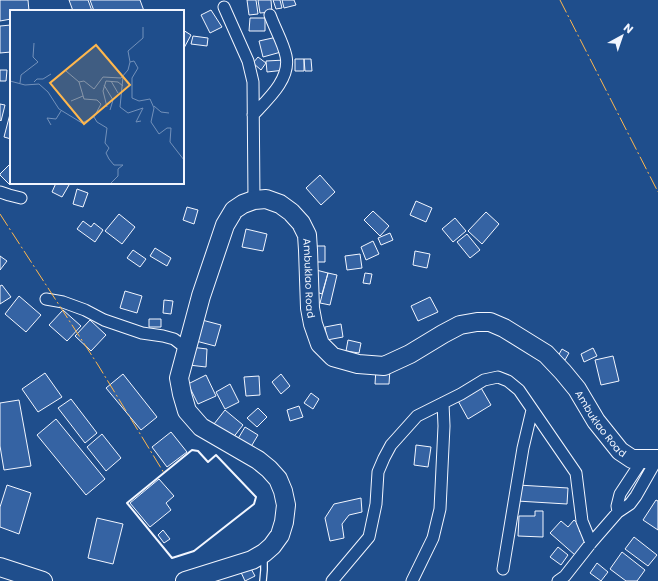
<svg xmlns="http://www.w3.org/2000/svg" width="658" height="581" font-family="Poppins,sans-serif">
<style>
.building{fill:#3563a3;stroke:#f2f6ff}
.lines{fill:none;stroke-linecap:round;stroke-linejoin:round}
.service-casing{stroke:#f2f6ff;stroke-width:8}
.minor-casing{stroke:#f2f6ff;stroke-width:13}
.primary-casing{stroke:#f2f6ff;stroke-width:20}
.service{stroke:#1f4e8c;stroke-width:5.5}
.minor{stroke:#1f4e8c;stroke-width:11}
.primary{stroke:#1f4e8c;stroke-width:18}
.wall{stroke:#f2f6ff;stroke-width:2}
.power{stroke:#ffb74d;stroke-width:1;stroke-dasharray:14 3 2 3;stroke-linecap:butt}
.labels{text-anchor:middle;dominant-baseline:central;stroke-width:3;stroke-linejoin:round;paint-order:stroke}
.street-label{font-size:10px;fill:#f2f6ff;stroke:#1f4e8c}
.inset-road{fill:none;stroke:#7391ba;stroke-width:1}
.view{fill:#ffb74d;fill-opacity:0.15;stroke:#ffb74d;stroke-width:2}
.inset-edge{fill:none;stroke:#f2f6ff;stroke-width:2}
</style>
<rect width="100%" height="100%" fill="#1f4e8c"/>
<path class="building" d="M0,0H28L29,11H11V19L0,21Z
M69,0H88L92,11H73Z
M90,0H140L144,11H94Z
M247,0H256L258,14L249,15Z
M258,0H271L272,12L260,13Z
M273,0H280L282,8L276,9Z
M282,0H294L296,5L284,8Z
M211,10L222,27L210,33L201,15Z
M250,18H265V31H249Z
M11,25V52L0,53V26Z
M183,30L191,35L184,48L183,47Z
M193,36L208,38L207,46L191,44Z
M277,37L281,52L263,57L259,41Z
M258,57L266,63L261,70L253,63Z
M295,59H304V71H295Z
M304,59H311L312,71H305Z
M285,60V70L267,72L266,61Z
M0,70H7L6,81H0Z
M0,104L5,105L1,121L0,120Z
M10,114L11,115V139L4,137Z
M11,163V183H12L10,185L0,175V174Z
M320,175L335,192L321,205L306,188Z
M56,183H66L69,185L62,197L52,192Z
M77,189L88,193L83,207L73,204Z
M416,201L432,208L426,222L410,215Z
M187,207L198,210L194,224L183,220Z
M373,211L389,226L380,236L364,220Z
M486,212L499,224L482,244L468,231Z
M119,214L135,227L122,244L105,231Z
M455,218L466,231L453,242L442,229Z
M83,221L91,227L94,223L103,230L95,242L77,229Z
M246,229L267,234L263,251L242,247Z
M390,233L393,240L381,245L378,238Z
M467,234L480,250L470,258L457,242Z
M373,241L379,254L366,260L361,247Z
M316,246H325V262H316Z
M155,248L171,258L167,266L150,256Z
M133,250L146,259L140,267L127,258Z
M415,251L430,254L427,268L413,265Z
M360,254L362,268L347,270L345,256Z
M0,256L7,261L0,270Z
M316,270L328,273L322,294L311,290Z
M328,273L337,275L330,305L320,303Z
M365,273L372,274L370,284L363,283Z
M2,285L11,297L0,304V286Z
M125,291L142,296L137,313L120,308Z
M19,296L41,315L26,332L5,314Z
M430,297L438,312L418,321L411,306Z
M164,300L173,301L171,314L163,313Z
M63,310L81,326L67,341L49,325Z
M149,319H161V327H149Z
M90,320L106,335L91,351L75,336Z
M202,320L221,325L215,346L196,341Z
M341,324L343,337L327,340L325,327Z
M348,340L361,343L359,353L346,351Z
M191,347L207,349L206,367L189,365Z
M593,348L597,356L584,362L581,354Z
M562,349L569,353L565,360L558,356Z
M613,356L619,381L601,385L595,360Z
M376,369H390L389,384H375Z
M45,373L62,397L38,412L22,389Z
M123,374L157,417L141,430L106,388Z
M281,374L290,386L281,394L272,382Z
M206,375L216,396L198,404L188,384Z
M259,376L260,395L246,396L244,377Z
M230,384L239,402L225,409L216,392Z
M480,386L491,405L468,419L457,399Z
M311,393L319,399L313,409L304,403Z
M71,399L97,433L85,443L58,408Z
M19,400L31,466L4,470L0,446V403Z
M299,406L303,417L290,421L287,410Z
M258,408L267,417L257,427L247,418Z
M225,410L243,425L232,439L214,424Z
M56,419L105,479L86,495L37,435Z
M245,427L258,435L249,450L236,442Z
M171,432L187,452L167,467L152,447Z
M102,434L121,458L106,471L87,447Z
M416,445L431,447L428,467L414,465Z
M159,479L174,496L166,503L171,510L150,527L130,503Z
M7,485L31,493L19,534L0,527V507Z
M518,485L568,488L567,504L517,501Z
M361,498L362,512L349,515L342,524L344,538L330,541L325,518L334,504Z
M656,500L658,501V530L643,520Z
M535,511H543V537L518,536L519,516H535Z
M97,518L123,524L113,564L88,558Z
M574,520L582,527L579,531L588,539L575,555L550,533L561,521L568,527Z
M163,530L170,539L164,543L158,535Z
M634,537L657,555L648,566L625,549Z
M558,547L568,555L561,565L550,557Z
M622,552L645,570L637,581H626L610,569Z
M248,563L255,576L245,581L239,568Z
M597,563L608,572L601,581L590,573Z"/>
<g class="lines">
<g class="service-casing">
<path id="service" d="M263,581L264,570V558"/>
</g>
<g class="minor-casing">
<path id="minor" d="M224,7L248,61L253,82L254,200
M253,115C267,100 291,79 286,56C283,42 275,29 270,15
M0,192L9,195L21,198
M46,299L63,302L85,310L104,320L142,333L163,336L174,339L187,349
M618,512L617,506L620,494L643,459
M503,569L523,448L532,410
M332,581L369,537L376,504L378,472L384,458L391,445L417,416L461,394L484,380L498,377L508,381L519,390L576,473L582,521L591,543
M412,581L433,538L440,509L444,426L443,403
M558,581L565,576L591,543L618,512L630,504L636,496L657,459"/>
</g>
<g class="primary-casing">
<g id="primary">
<path d="M0,567L43,581"/>
<path id="s1" d="M185,581L252,560L264,553L272,546L280,535L284,522L286,505L283,491L278,479L269,469L258,460L201,427L187,411L182,394L179,378L201,296L225,225L234,210L243,204L254,200L266,199L280,204L291,212L301,223L307,235L308,250L310,308L313,324L320,344L333,357L358,364L384,366L410,354L443,334L460,325L477,322H490L504,328L546,354L563,372L577,389L596,421L620,451L632,459H658"/>
</g>
</g>
<use href="#service" class="service"/>
<use href="#minor" class="minor"/>
<use href="#primary" class="primary"/>
<path class="wall" d="M192,450L198,451L208,462L216,455L256,497L254,504L194,551L172,558L127,503Z"/>
<path class="power" d="M560,0L658,192
M0,214L98,365L164,473"/>
</g>
<g class="labels">
<g class="street-label">
<text stroke="none"><textPath href="#s1" startOffset="627">Ambuklao Road</textPath></text>
<text stroke="none"><textPath href="#s1" startOffset="1035">Ambuklao Road</textPath></text>
</g>
</g>
<g transform="translate(10 10)">
<rect width="174" height="174" fill="#1f4e8c"/>
<path class="inset-road" d="M120,52L118,41L133,28V17M56,61L69,72M113,67L110,97L118,103L133,98L126,112L131,111M0,71L15,75L29,74L38,82L49,99L72,113L84,107L91,94L87,90L74,89L69,72L74,71L84,79L93,67L111,68L118,60L120,52L124,51L128,58L122,68V88L129,91L140,89L144,98L141,112L149,124L157,118H161L160,132L174,150M101,71L108,83M24,72L27,69H33L41,64M10,73L11,65L28,52L23,47L24,33M94,75L103,90L100,100M61,91L73,86M144,96L151,102L159,103M97,97L93,81L96,71L108,72L113,76M84,107L87,112L97,118L95,133L99,138L96,143L99,149L104,155H113L108,159V166L101,173M41,115L37,108L46,109L51,101"/>
<path class="view" d="M86,35L120,75L74,114L40,73Z"/>
<rect width="174" height="174" class="inset-edge"/>
</g>
<g transform="translate(622 36) rotate(40)" stroke="#1f4e8c" stroke-width="3" paint-order="stroke">
<path d="M0-3L7 15L0 10L-7 15Z" fill="#f2f6ff"/>
<text y="-6" font-size="11" font-weight="bold" text-anchor="middle" fill="#f2f6ff">N</text>
</g>
</svg>
